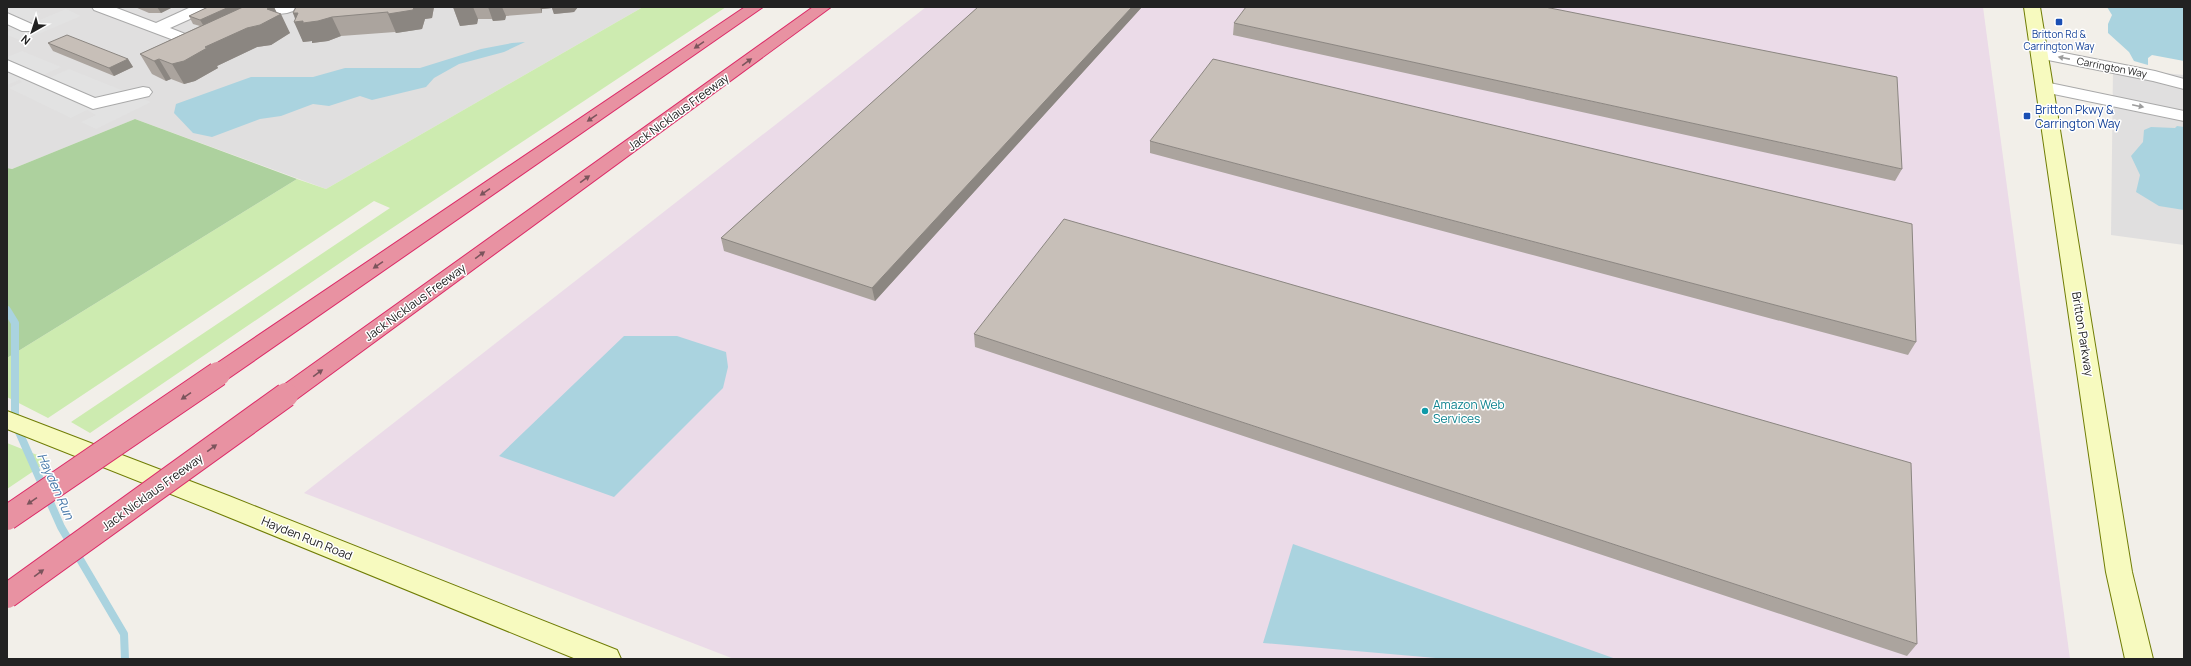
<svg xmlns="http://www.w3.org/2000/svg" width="2191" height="666" font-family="Manrope,sans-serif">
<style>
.residential{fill:#e0dfdf}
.industrial{fill:#ebdbe8}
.grass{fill:#cdebb0}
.forest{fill:#add19e}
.parking{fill:#e2e2e2}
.water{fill:#aad3df}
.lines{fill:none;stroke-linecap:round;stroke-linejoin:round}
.stream{stroke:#aad3df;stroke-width:8}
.street-casing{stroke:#a9a9a9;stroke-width:2}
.secondary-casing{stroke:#707d05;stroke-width:2}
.highway-casing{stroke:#dc2a67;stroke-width:2}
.street{fill:#fff;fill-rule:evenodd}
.secondary{fill:#f7fabf;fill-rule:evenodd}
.highway{fill:#e892a2;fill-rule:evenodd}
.highway-bridge-casing{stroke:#dc2a67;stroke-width:26;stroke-linecap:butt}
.highway-bridge{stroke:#e892a2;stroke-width:24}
.wall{fill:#aba49e}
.shaded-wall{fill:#8b8681}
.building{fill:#c7bfb8;stroke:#8b8681}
.oneway{fill:#7b545c}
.oneway2{fill:#9c9c9c}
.transit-dot{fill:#1a4fb4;stroke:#fff;stroke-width:1.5}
.culture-dot{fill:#0f9aa8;stroke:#fff;stroke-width:1.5}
.labels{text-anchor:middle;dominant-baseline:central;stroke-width:3;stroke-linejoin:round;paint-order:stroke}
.far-transit-label{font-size:10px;fill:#164399;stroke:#fff}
.far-street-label{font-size:10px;fill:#222;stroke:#fff}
.transit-label{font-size:12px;fill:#164399;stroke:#fff;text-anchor:start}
.street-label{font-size:12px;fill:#222;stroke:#fff}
.culture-label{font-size:12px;fill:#0d838f;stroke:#fff;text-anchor:start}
.water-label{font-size:13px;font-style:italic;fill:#4a7aab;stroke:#fff}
</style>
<rect width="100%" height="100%" fill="#f2efe9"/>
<path class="residential" d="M7,7H643L326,189L135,119L12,169L7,168Z
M2113,68L2184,75V245L2111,235Z"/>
<path class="industrial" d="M926,7H1983L2070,659H734L304,493Z"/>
<path class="grass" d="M643,7H726L359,250L90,433L71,422L390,208L374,201L48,418L7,397V358L297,179L326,189Z
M7,443L50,460L7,489Z"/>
<path class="forest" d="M135,119L297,179L7,358V168L12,169Z"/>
<path class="parking" d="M7,7H27L41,14L29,19L35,22L66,9L81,16L22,41L7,35V32L12,30L7,28Z
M22,51L61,67L43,75L49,78L69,69L151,102L96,129L81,122L96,115L87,110L71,118L9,88L22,82L19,80L7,85V57Z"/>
<path class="water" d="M2107,7H2184V61L2152,55L2148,58V65L2134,61L2129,52L2108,33V24L2112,15Z
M525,42L504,52L459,64L434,78L426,87L372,100L360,96L329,106L313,104L281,116L260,119L212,137L193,133L174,113L176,104L251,77H313L345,68H420L481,49L512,43Z
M2177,126L2184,127V210L2159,206L2136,192L2140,175L2131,156L2143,142L2144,130L2151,127L2175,128Z
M624,336H677L726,352L728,367L723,388L614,497L499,456Z
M1293,544L1616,659H1447L1263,643Z"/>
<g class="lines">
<path class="stream" d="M7,310L15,323V423L61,527L124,634L125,659"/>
<g class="street-casing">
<path id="street" d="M92,7H114L156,23L191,7H212L210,10L170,28L193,37L195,40L193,43L187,45L94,10Z
M256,7H294L295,8L293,11L287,13L246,18L240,16L238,13L240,10Z
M7,13L34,25L36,28L34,31H22L7,24Z
M2039,48L2155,71L2184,79V89L2153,81L2033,57L2031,53L2033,49Z
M7,60L95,98L143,87L149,88L152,92L149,96L93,109L7,71Z
M2045,82L2184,111V121L2039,91L2036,87L2039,83Z"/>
</g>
<g class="secondary-casing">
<path id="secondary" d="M2024,7H2040L2132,572L2153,659H2125L2106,572Z
M7,411L229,496L617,650L621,659H576L211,510L7,429Z"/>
</g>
<g class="highway-casing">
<path id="highway" d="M745,7H763L226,380L218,382L210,380L207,374L210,368Z
M813,7H831L294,401L286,403L278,401L274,395L278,389Z"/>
</g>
<use href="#street" class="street"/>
<use href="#secondary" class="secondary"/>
<use href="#highway" class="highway"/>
<g class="highway-bridge-casing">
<path id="highway-bridge" d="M7,518L218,374
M7,596L286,395"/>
</g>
<use href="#highway-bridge" class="highway-bridge"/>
</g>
<path class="wall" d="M135,7H173L161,13H149Z
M208,7H274L276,12L290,33L271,45L257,47L217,66L218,68L195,81L184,84L171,79L166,81L152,74L140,54L200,26L193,24L189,16Z
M434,7L432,18L425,19L422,29L396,33L395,32L341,36L328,41L312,43V41L303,42L295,19L293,13Z
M453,7H578L574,12L554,14L552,8L542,9V13L506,16L505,20L493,21L492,19H478L477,24L460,26Z
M978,7H1142L875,301L724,251L721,238Z
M1234,23L1902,169L1895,181L1233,35Z
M48,43L128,59L133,67L114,76L53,51Z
M1150,141L1916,342L1908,355L1150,153Z
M974,334L1917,644L1907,656L975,347Z"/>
<path class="shaded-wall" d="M157,7H173L161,13Z
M229,7H251L205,28L200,20Z
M271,7H274L278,15L281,14L290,33L271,45L257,47L217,66L218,68L195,81L184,84L172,64L205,47L267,9Z
M414,7H434L432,18L425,19L422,29L396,33L388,14Z
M453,7H473L478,19L477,24L460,26Z
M488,7H502L506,16L505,20L493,21Z
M540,7H578L574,12L554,14L552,8L542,9V13Z
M1132,7H1142L875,301L872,288Z
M293,13H298L332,17L341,36L328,41L312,43V41L303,42L294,22H297Z
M128,59L133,67L114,76L109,68Z
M159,59L171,79L166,81L154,61Z"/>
<path class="building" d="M208,7H229L200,20L189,16Z
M243,7H271L267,9L281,14L260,25L247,28L205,47L207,48L184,61L172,64L159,59L154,61L140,54Z
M296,7H414L413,10L388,14V12L332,17L318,21L303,23V21L294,22L298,13H293Z
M978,7H1132L872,288L721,238Z
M1246,7H1545L1897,77L1902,169L1234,23Z
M67,35L128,59L109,68L48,43Z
M1213,59L1912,224L1916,342L1150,141Z
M1064,219L1911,463L1917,644L974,334Z"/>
<defs><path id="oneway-solid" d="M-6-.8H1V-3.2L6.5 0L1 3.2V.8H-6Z"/></defs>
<g class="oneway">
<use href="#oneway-solid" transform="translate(699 45) rotate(146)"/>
<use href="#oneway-solid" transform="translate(747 62) rotate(-36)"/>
<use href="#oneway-solid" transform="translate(592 118) rotate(146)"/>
<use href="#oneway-solid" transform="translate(585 179) rotate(-36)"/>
<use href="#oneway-solid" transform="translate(485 192) rotate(146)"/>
<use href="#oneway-solid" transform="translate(480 255) rotate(-36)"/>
<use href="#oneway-solid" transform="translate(378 265) rotate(146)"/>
<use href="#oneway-solid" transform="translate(318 373) rotate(-36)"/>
<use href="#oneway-solid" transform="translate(186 396) rotate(146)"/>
<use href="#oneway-solid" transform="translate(212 448) rotate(-36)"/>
<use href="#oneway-solid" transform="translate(32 501) rotate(146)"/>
<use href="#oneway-solid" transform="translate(39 573) rotate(-36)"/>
</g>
<g class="oneway2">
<use href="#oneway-solid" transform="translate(2064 58) rotate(-169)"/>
<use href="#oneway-solid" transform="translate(2138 106) rotate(12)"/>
</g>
<g class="transit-dot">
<rect x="2055" y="18" width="8" height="8" rx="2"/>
<rect x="2023" y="112" width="8" height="8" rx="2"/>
</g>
<circle class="culture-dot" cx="1425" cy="411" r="4"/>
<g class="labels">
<g class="far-transit-label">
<text x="2059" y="34">Britton Rd &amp;<tspan x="2059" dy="12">Carrington Way</tspan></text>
</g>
<g class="far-street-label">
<text transform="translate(2112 67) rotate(11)">Carrington Way</text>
</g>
<g class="transit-label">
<text x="2035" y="109">Britton Pkwy &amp;<tspan x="2035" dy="14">Carrington Way</tspan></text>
</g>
<g class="street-label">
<text transform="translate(678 112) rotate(-36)">Jack Nicklaus Freeway</text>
<text transform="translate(415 302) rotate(-36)">Jack Nicklaus Freeway</text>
<text transform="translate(2083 334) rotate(81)">Britton Parkway</text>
<text transform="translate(152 492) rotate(-36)">Jack Nicklaus Freeway</text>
<text transform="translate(307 538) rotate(22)">Hayden Run Road</text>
</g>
<g class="culture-label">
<text x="1433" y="404">Amazon Web<tspan x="1433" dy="14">Services</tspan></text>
</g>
<g class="water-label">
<text transform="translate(56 486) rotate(66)">Hayden Run</text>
</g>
</g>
<rect width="2191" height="666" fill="none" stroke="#222222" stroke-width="16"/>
<g transform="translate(32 32) rotate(219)" stroke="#ffffff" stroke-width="3" paint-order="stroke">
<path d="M0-3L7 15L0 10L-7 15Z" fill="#222222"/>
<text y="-6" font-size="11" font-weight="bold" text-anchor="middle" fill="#222222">N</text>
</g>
</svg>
